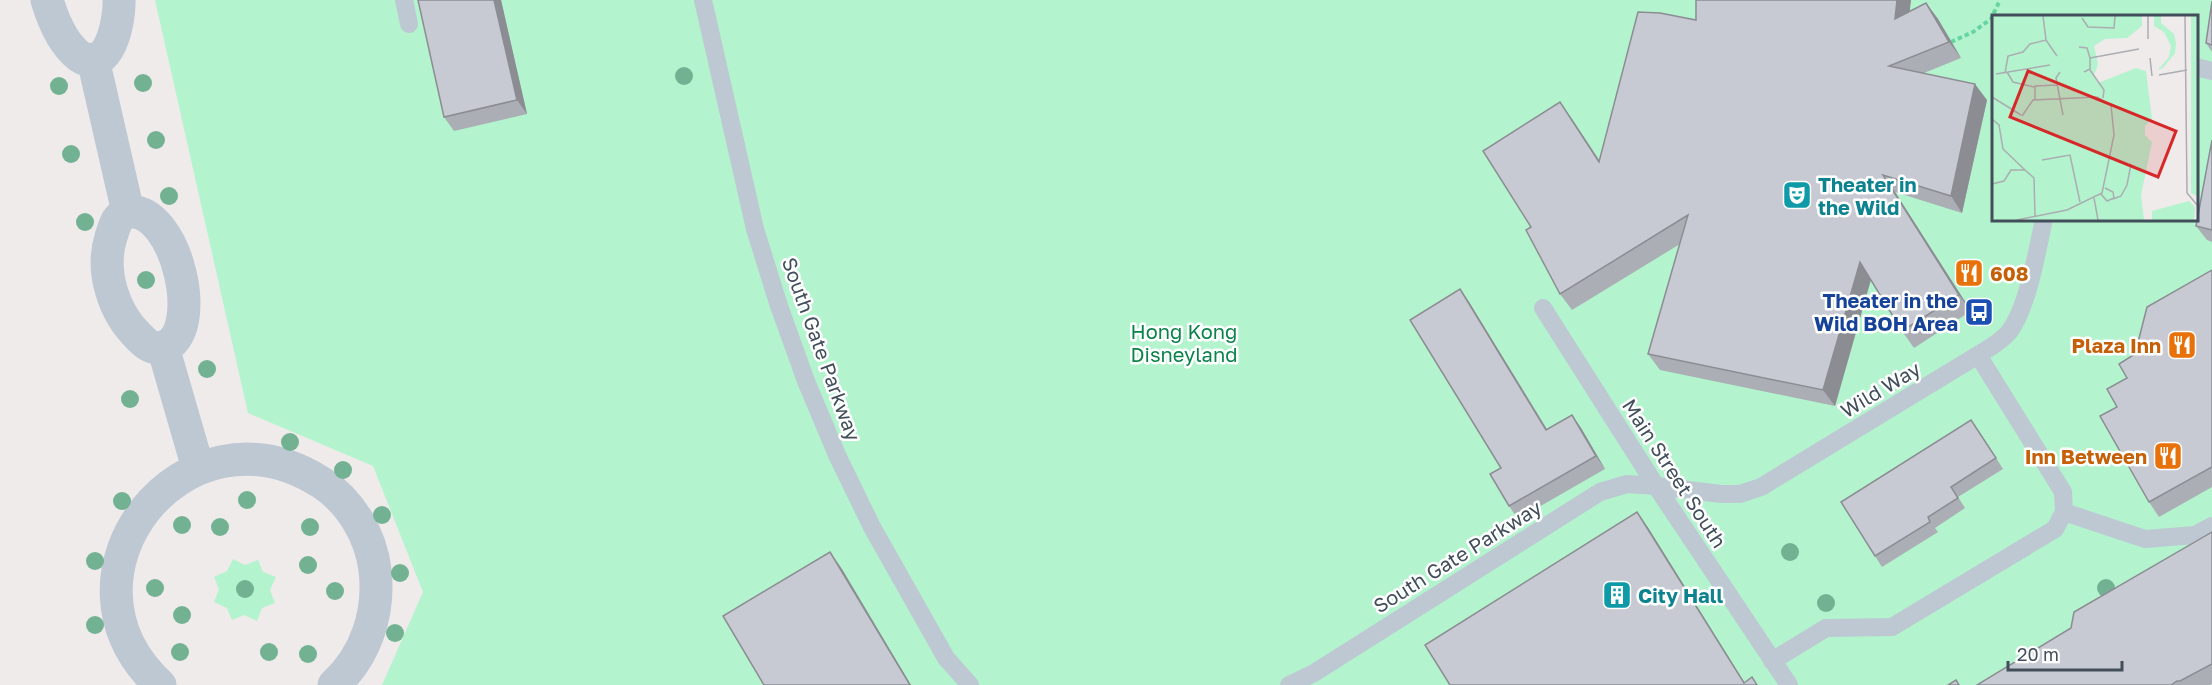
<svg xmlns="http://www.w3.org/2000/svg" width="2212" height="685" font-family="'Golos Text',sans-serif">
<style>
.green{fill:#b3f3cd;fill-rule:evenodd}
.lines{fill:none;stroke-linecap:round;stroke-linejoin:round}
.path{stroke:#67d5a1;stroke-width:4;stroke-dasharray:4.5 3;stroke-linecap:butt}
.lane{stroke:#bdc8d3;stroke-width:18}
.street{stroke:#bdc8d3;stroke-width:33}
.tree{fill:#72b292}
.wall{fill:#abaeb5}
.shaded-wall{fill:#8b8d93}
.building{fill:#c7cad2;stroke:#8b8d93;stroke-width:1.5}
.labels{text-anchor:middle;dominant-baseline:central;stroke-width:5;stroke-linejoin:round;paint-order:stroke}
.culture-label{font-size:20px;font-weight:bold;fill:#0d838f;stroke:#fff;text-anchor:start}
.food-label{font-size:20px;font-weight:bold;fill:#c56008;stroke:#fff;text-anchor:end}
.transit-label{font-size:20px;font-weight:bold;fill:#164399;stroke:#fff;text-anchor:end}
.park-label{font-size:20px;fill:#0c834a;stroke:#fff}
.street-label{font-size:20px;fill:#424f5b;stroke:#fff}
.inset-road{fill:none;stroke:#aaadb1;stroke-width:1.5}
.view{fill:#d62828;fill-opacity:0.15;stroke:#d62828;stroke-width:3}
.inset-edge{fill:none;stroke:#424f5b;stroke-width:3}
</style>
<rect width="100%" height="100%" fill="#efebeb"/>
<path class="green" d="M155,0H2212V685H382L423,592L373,466L248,413ZM1993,16H2196V219H1993Z
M233,559L245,565L258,560L263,572L276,577L270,590L275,603L262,608L257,621L244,615L232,620L227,608L214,602L219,589L214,577L227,571Z"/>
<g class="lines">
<path class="path" d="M1951,42L1973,32L1991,19L2000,0"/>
<path class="lane" d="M404,0L409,24
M703,0L755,229L779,306L806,381L837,455L872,527L946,658L970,685
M2196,67L2212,71
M1543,308L1656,486L1789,685
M2064,512L2145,539L2195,535L2212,526
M1772,661L1826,628L1892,627L2055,529L2064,512L2063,492L1978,355
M1289,685L1314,673L1600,492L1627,484L1656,486L1721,494H1740L1761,487L1978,355C1989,348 2001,342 2009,332C2028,307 2037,251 2044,219"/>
<path class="street" d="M47,0C53,20 62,43 79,56C110,77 120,18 119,0
M93,59L128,212
M128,212C177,206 206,335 163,347C152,350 146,344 139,337C114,313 100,272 111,237C115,225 116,217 128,212Z
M163,347L198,468
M160,685C42,576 185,394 322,483C351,502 371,536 375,570C380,613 366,656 334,685"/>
</g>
<g class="tree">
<circle cx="684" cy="76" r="9"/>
<circle cx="143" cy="83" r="9"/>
<circle cx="59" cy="86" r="9"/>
<circle cx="156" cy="140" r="9"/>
<circle cx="71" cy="154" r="9"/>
<circle cx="169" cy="196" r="9"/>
<circle cx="85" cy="222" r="9"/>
<circle cx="146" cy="280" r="9"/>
<circle cx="207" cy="369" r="9"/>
<circle cx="130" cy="399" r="9"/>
<circle cx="290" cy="442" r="9"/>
<circle cx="343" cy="470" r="9"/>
<circle cx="247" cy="500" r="9"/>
<circle cx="122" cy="501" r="9"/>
<circle cx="382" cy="515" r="9"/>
<circle cx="182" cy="525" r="9"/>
<circle cx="220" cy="527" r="9"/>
<circle cx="310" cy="527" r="9"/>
<circle cx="1790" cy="552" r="9"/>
<circle cx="95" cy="561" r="9"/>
<circle cx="308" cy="565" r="9"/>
<circle cx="400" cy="573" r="9"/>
<circle cx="155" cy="588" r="9"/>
<circle cx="2106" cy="588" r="9"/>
<circle cx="245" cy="589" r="9"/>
<circle cx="335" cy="591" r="9"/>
<circle cx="1826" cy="603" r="9"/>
<circle cx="182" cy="615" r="9"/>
<circle cx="95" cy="625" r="9"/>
<circle cx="395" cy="633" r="9"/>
<circle cx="180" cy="652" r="9"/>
<circle cx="269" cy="652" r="9"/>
<circle cx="308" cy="654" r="9"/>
</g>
<path class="wall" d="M418,0H501L527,114L454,131L444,117Z
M1696,0H1911L1909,11L1926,3L1938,19L1961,58L1924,73L1987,100L1962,213L1895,192L1971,311L1914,348L1902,331L1871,280L1835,406L1660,370L1648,354L1680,244L1572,310L1560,294L1531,227L1572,119L1600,161L1696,20Z
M2212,1V52L2206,43Z
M2212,140V242L2207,240L2196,226Z
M2212,270V487L2159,517L2149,502L2117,407L2135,354Z
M1460,289L1469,302L1547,429L1572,415L1581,428L1605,469L1518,519L1509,506Z
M1979,431L2003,469L1958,497L1965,508L1935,528L1938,532L1882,567L1875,556Z
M2212,532V684L2210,685H1977L2071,628Z"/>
<path class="shaded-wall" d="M494,0H501L527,114L517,100Z
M1897,0H1911L1907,35L1895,19Z
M1926,3L1938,19L1961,58L1949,42Z
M1975,84L1987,100L1962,213L1951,196Z
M1560,102L1572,119L1611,179L1599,162Z
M1883,175L1895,192L1971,311L1959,295Z
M1860,262L1871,279L1835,406L1823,390Z
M1460,289L1469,302L1555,443L1546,430Z
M1572,415L1581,428L1605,469L1596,456Z
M1637,512L1649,529L1746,685H1745Z
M830,552L842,569L911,685H910Z"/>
<path class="building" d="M418,0H494L517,100L444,117Z
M1696,0H1897L1895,19L1926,3L1949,42L1889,66L1975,84L1951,196L1883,175L1959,295L1902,331L1860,262L1823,390L1648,354L1688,215L1560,294L1526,230L1531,227L1483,151L1560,102L1599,162L1638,12L1660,13L1696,20Z
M2212,1V45L2206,43Z
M2212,140V230L2196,226Z
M2212,270V467L2149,502L2100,416L2117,407L2107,389L2127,378L2119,364L2135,354L2147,307Z
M1460,289L1546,430L1572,415L1596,456L1509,506L1490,474L1501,468L1410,320Z
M1971,420L1996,458L1951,487L1958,498L1928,517L1930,522L1875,556L1841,502Z
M1637,512L1744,683L1752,677L1757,685H1450L1425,645Z
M2212,532V664L2180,681H2177L2171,685H1977L2071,628L2074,612Z
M830,552L910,685H764L723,616Z
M1956,680L1959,685H1948Z"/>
<defs>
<g id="theatre-square" transform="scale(1.5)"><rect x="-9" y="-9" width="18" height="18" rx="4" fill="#0f9aa8" stroke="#fff"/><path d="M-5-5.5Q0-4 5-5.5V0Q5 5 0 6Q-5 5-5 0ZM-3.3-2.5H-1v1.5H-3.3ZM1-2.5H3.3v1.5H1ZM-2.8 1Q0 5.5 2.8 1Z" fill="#fff"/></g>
<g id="restaurant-square" transform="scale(1.5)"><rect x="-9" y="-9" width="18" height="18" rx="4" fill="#e8710a" stroke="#fff"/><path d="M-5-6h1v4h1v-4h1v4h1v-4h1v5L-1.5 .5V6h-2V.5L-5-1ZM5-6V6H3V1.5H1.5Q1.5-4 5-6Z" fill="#fff"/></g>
<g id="bus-square" transform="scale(1.5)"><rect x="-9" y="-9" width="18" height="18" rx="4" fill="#1a4fb4" stroke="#fff"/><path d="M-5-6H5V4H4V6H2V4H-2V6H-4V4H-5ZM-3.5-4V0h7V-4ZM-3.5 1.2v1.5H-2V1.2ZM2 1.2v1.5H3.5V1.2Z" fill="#fff"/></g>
<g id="building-square" transform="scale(1.5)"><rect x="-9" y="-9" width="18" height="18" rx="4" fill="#0f9aa8" stroke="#fff"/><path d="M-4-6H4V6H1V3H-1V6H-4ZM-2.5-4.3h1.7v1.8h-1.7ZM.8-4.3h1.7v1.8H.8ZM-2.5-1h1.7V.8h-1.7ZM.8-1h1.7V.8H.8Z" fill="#fff"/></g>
</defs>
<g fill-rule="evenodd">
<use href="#theatre-square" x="1797" y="195"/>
<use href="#restaurant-square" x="1969" y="273"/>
<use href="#bus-square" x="1979" y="312"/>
<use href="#restaurant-square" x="2182" y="345"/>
<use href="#restaurant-square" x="2168" y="456"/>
<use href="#building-square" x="1617" y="595"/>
</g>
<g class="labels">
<g class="culture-label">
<text x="1818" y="184">Theater in<tspan x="1818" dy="23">the Wild</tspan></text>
<text x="1638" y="595">City Hall</text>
</g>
<g class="food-label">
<text x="1990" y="273" text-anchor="start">608</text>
<text x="2161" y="345">Plaza Inn</text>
<text x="2147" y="456">Inn Between</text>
</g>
<g class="transit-label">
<text x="1958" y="300">Theater in the<tspan x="1958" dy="23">Wild BOH Area</tspan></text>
</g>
<g class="park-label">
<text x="1184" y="331">Hong Kong<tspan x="1184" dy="23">Disneyland</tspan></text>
</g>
<g class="street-label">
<text transform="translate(822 349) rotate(70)">South Gate Parkway</text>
<text transform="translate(1880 389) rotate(-31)">Wild Way</text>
<text transform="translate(1675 473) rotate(57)">Main Street South</text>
<text transform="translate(1457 556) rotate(-32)">South Gate Parkway</text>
</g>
</g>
<g transform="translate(1992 15)">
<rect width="206" height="206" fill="#efebeb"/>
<path d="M0,1H150V11L135,23L113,24L102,31L106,49L102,60L106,68L144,53L154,56L160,104L153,111V120L160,127L149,180L152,205H0ZM162,1H169V8L182,19L184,28L183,38L171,53L166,55L177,42L179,31L172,17L162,11ZM199,1H206L205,181L199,178ZM197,186L203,192L202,205H160V196Z" fill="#b3f3cd"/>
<path class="inset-road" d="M51,1L54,25M156,1V24M193,1L195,178L206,191M90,3L96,12L122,13L123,1M87,32L95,33L98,43V54L92,57M98,43L147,34M158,43L160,61M98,55L112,75L111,83M15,57L21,67L42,72M68,57L64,63L71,100M13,58L16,41L31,37L38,29L54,25L65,41M4,59L58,50M167,60L195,55M0,82L29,100M43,85V71L65,70M0,104L7,110L11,134L33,155H19L12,166L0,169M50,145L78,140L88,187M33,155L42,163L43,202M109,179L115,186L122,183L121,177L113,173M102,183L106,205M121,184L129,181L135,170L139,149M25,205L75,195L110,178L122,120L119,90L105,82L41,85L30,101"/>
<path class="view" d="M36,56L184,116L166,162L18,102Z"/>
<rect width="206" height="206" class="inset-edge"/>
</g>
<path d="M2008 661v9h114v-9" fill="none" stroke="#424f5b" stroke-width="3"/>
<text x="2017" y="661" font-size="18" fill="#424f5b" stroke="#ffffff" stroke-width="4.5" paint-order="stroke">20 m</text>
</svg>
